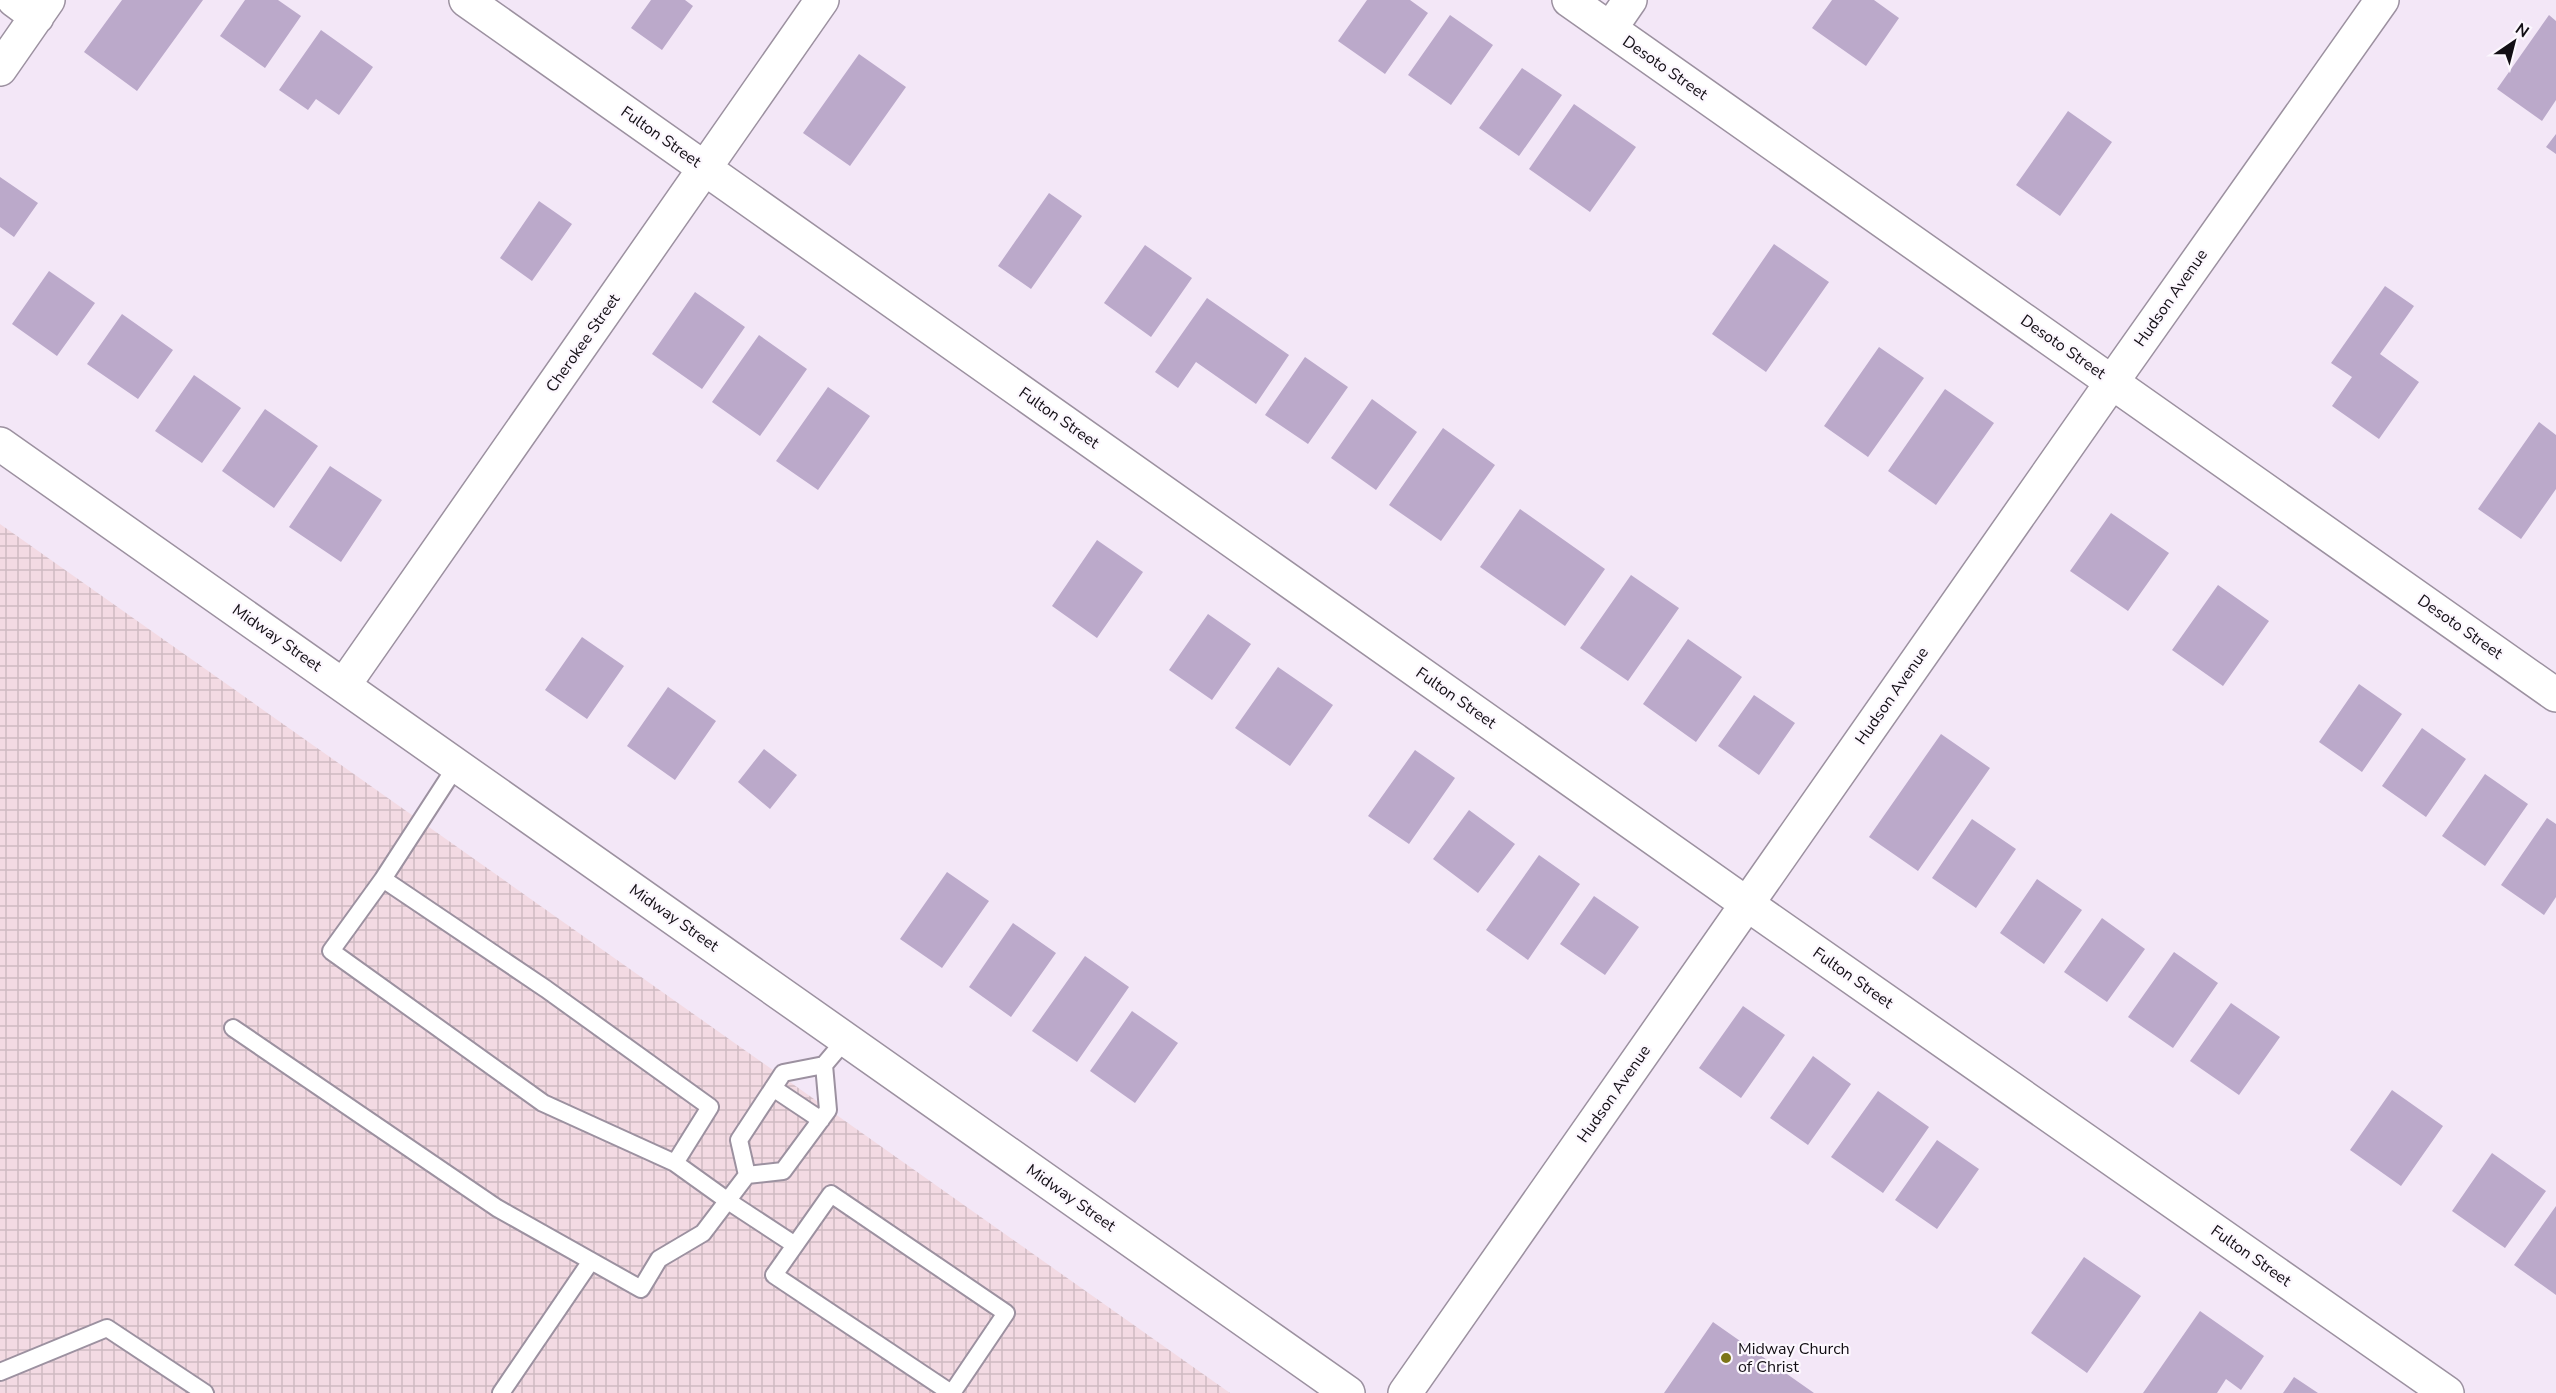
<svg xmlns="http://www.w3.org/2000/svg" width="2556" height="1393" font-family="'Nunito Sans',sans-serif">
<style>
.industrial{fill:url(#industrial-grid)}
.building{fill:#bba9ca}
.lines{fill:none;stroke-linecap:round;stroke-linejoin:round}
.lane-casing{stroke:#9c91a0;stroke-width:20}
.street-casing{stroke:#9c91a0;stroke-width:36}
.secondary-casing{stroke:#9c91a0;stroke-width:36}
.lane{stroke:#fff;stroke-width:16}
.street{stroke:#fff;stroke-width:33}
.secondary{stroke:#fff;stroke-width:33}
.poi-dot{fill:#7c7518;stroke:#fcf7fe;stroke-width:2}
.labels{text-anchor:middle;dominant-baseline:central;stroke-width:4.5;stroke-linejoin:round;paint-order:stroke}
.street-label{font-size:16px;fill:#130f15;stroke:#fcf7fe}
.poi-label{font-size:16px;fill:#130f15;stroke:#fcf7fe;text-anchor:start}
</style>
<defs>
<pattern id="industrial-grid" width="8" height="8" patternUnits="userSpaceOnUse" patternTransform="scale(1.5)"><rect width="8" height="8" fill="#f3dae3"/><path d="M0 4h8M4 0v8" fill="none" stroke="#cfbac2"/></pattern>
</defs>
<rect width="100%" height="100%" fill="#f3e7f7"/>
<path class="industrial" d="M0,524L1230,1393H0Z"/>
<path class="building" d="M122,0H203L137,91L84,52Z
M245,0H278L301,16L265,68L220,36Z
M651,0H685L693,6L662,50L631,28Z
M1367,0H1410L1428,13L1385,74L1338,41Z
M1832,0H1874L1899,18L1866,66L1812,28Z
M1450,15L1493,45L1451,105L1408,75Z
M2549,15L2556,21V100L2542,121L2497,89Z
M321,30L373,67L339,115L316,99L308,110L279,90Z
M859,54L906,87L850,166L803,133Z
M1522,68L1562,95L1519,156L1479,128Z
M1574,104L1636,147L1590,212L1529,169Z
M2068,111L2112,142L2060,216L2016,185Z
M2556,134V154L2546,147Z
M0,177L38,203L14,237L0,227Z
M1049,193L1082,216L1031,289L998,266Z
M539,201L572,224L532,281L500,258Z
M1774,244L1829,282L1766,372L1712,334Z
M1145,245L1192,278L1151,337L1104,303Z
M49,271L95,303L57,356L12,324Z
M2385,286L2414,306L2380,354L2419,382L2379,439L2332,406L2352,377L2331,363Z
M695,292L745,327L702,389L652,354Z
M1207,298L1289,355L1256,404L1196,362L1178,388L1155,372Z
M122,314L173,350L138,399L87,364Z
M759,335L807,369L760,436L712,402Z
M1879,347L1924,378L1868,457L1824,426Z
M1305,357L1348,387L1308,444L1265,415Z
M194,375L241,408L202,463L155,431Z
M828,387L870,416L818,490L776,461Z
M1945,389L1994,423L1936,505L1888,471Z
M1372,399L1417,432L1376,490L1331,458Z
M265,409L318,446L274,508L222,471Z
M2539,422L2556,435V489L2521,539L2478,509Z
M1443,428L1495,465L1441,541L1389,505Z
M330,466L382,500L341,562L289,527Z
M1520,509L1605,569L1565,626L1480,567Z
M2111,513L2169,553L2128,611L2070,571Z
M1097,540L1143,572L1097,638L1052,606Z
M1631,575L1679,608L1628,681L1580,648Z
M2218,585L2269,621L2223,686L2172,650Z
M1208,614L1251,644L1212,700L1169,670Z
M582,637L624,666L587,719L545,690Z
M1688,639L1742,677L1696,742L1643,704Z
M1278,667L1333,705L1290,766L1235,728Z
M2359,684L2402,714L2362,772L2319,742Z
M668,687L716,721L675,780L627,746Z
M1754,695L1795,723L1759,775L1718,746Z
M2422,728L2466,759L2426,817L2382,786Z
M1941,734L1990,768L1918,871L1869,837Z
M764,749L797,775L770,809L738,782Z
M1415,750L1455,778L1409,844L1368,816Z
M2485,774L2528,804L2485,866L2442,836Z
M1469,810L1515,844L1478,893L1433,859Z
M2547,818L2556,824V897L2544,915L2501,885Z
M1972,819L2016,849L1976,908L1932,878Z
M1539,855L1580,884L1528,960L1486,930Z
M947,872L989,901L942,968L900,939Z
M2037,879L2082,910L2044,964L2000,933Z
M1594,896L1639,927L1605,975L1560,944Z
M2102,918L2145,949L2107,1002L2064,972Z
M1013,923L1056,953L1011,1017L969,987Z
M2174,952L2218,983L2173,1048L2128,1017Z
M1085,956L1129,987L1077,1062L1032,1031Z
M2231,1003L2280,1037L2239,1095L2190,1061Z
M1743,1006L1785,1035L1741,1098L1699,1068Z
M1132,1011L1178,1043L1135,1103L1090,1071Z
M1813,1056L1851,1084L1808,1145L1770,1118Z
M2392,1090L2443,1126L2401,1186L2350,1150Z
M1878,1091L1929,1127L1883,1193L1831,1157Z
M1937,1140L1979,1169L1937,1229L1895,1200Z
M2492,1153L2546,1191L2505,1248L2452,1211Z
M2556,1206V1295L2514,1265Z
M2084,1257L2141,1296L2087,1373L2031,1333Z
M2200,1311L2264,1356L2241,1390L2226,1379L2217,1393H2143Z
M1713,1322L1814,1393H1664Z
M2294,1377L2318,1393H2283Z"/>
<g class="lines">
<g class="lane-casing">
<path id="lane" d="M383,879L457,765
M233,1028L497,1208L641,1289L659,1259L703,1233L747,1175L783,1171L828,1110L824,1065
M773,1088L821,1120
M675,1163L710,1107L546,989L383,879L331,951L543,1103L675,1163L728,1201L795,1245
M747,1175L739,1140L783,1073L824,1065L846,1039
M0,1372L107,1328L205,1393
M501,1393L591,1261
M951,1393L774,1275L831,1194L1006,1313L952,1393"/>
</g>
<g class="street-casing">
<path id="street" d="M14,0L37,17
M466,0L1747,904L2447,1393
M1569,0L2556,695
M1610,29L1630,0
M0,69L48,0
M344,685L822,0
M1405,1393L2112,382L2382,0"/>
</g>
<g class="secondary-casing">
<path id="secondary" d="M0,444L1348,1393"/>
</g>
<use href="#lane" class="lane"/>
<use href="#street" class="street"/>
<use href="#secondary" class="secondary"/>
</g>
<circle class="poi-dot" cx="1726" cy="1358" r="6"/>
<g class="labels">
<g class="street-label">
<text transform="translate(1665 68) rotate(35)">Desoto Street</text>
<text transform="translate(661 137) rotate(35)">Fulton Street</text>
<text transform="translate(2171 298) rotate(-55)">Hudson Avenue</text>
<text transform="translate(583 343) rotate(-55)">Cherokee Street</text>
<text transform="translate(2063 347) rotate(35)">Desoto Street</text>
<text transform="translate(1059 418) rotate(35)">Fulton Street</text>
<text transform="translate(2460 627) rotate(35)">Desoto Street</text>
<text transform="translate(277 638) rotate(35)">Midway Street</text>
<text transform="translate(1892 696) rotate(-55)">Hudson Avenue</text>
<text transform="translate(1456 698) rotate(35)">Fulton Street</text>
<text transform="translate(674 918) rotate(35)">Midway Street</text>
<text transform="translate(1853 978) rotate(35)">Fulton Street</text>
<text transform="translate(1614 1094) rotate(-55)">Hudson Avenue</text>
<text transform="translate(1071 1198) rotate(35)">Midway Street</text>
<text transform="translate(2251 1256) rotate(35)">Fulton Street</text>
</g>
<g class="poi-label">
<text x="1738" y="1349">Midway Church<tspan x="1738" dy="18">of Christ</tspan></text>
</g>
</g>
<g transform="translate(2514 42) rotate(35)" stroke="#fcf7fe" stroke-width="4.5" paint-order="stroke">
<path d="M0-4.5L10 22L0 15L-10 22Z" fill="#130f15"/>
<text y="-9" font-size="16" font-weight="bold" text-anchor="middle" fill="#130f15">N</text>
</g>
</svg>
